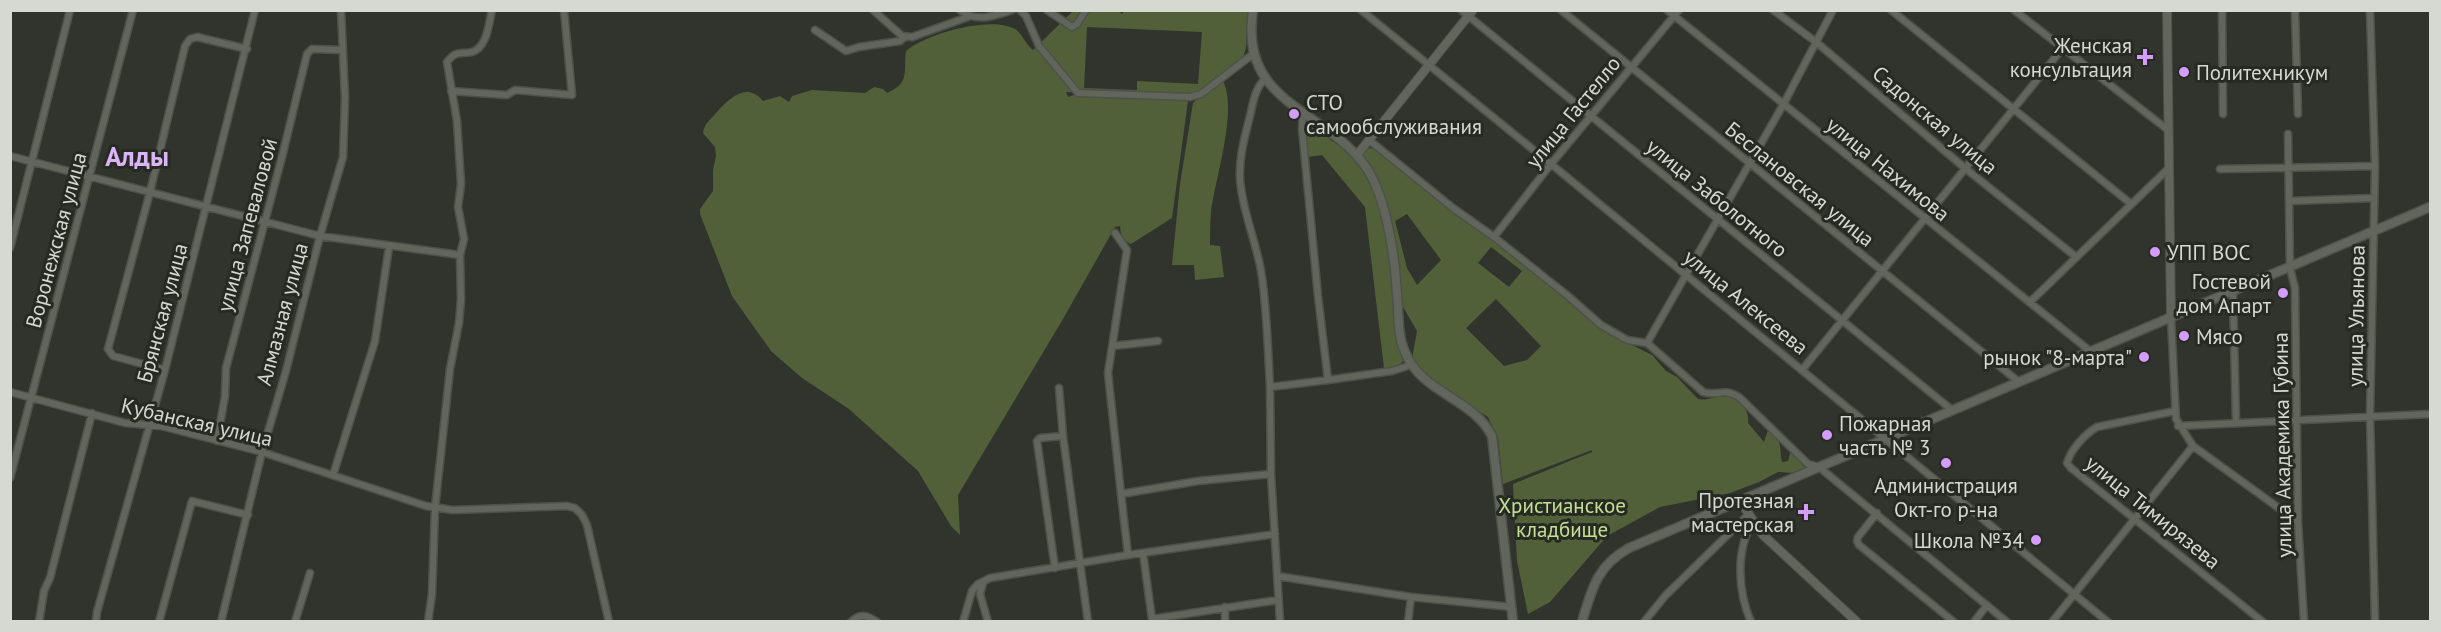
<svg xmlns="http://www.w3.org/2000/svg" width="2441" height="632" font-family="'PT Sans',sans-serif">
<style>
.green{fill:#52603a;fill-rule:evenodd}
.lines{fill:none;stroke-linecap:round;stroke-linejoin:round}
.minor-casing{stroke:#4e5149;stroke-width:9}
.tertiary-casing{stroke:#4e5149;stroke-width:10}
.secondary-casing{stroke:#4e5149;stroke-width:11}
.minor{stroke:#61655b;stroke-width:6}
.tertiary{stroke:#61655b;stroke-width:8}
.secondary{stroke:#61655b;stroke-width:8}
.poi-dot{fill:#d49cfb;stroke:#272a22;stroke-width:2}
.labels{text-anchor:middle;dominant-baseline:central;stroke-width:6;stroke-linejoin:round;paint-order:stroke}
.poi-label{font-size:21px;fill:#d6d8d2;stroke:#272a22;text-anchor:end}
.street-label{font-size:21px;fill:#d6d8d2;stroke:#272a22}
.park-label{font-size:21px;fill:#c4e093;stroke:#272a22}
.district-label{font-size:27px;font-weight:bold;fill:#dbb5f8;stroke:#272a22}
</style>
<rect width="100%" height="100%" fill="#31342c"/>
<path class="green" d="M1125,10L1248,11L1246,48L1242,60L1200,92L1194,94L1066,92L1068,97L1074,95L1184,99L1188,101L1172,218L1131,244C1122,240 1121,236 1120,226L1115,227L1063,319L958,495L960,535L951,526L918,471L849,409L802,378L771,351L732,296L700,214V209L713,191V170L716,156L715,147L703,133C704,124 710,120 716,113C729,99 746,81 763,101L780,96L789,102L792,96L812,90L865,93L874,87L883,89L887,93C911,83 903,70 906,51C925,34 991,15 1015,29C1023,34 1025,44 1033,50L1073,11H1118L1122,14ZM1087,27L1202,32L1198,84L1137,81V90L1084,88Z
M1223,81C1238,111 1215,178 1211,212C1210,223 1210,234 1210,245L1220,246L1224,277L1195,280L1194,265H1172L1180,184L1193,103L1199,97Z
M1309,125C1319,128 1326,137 1335,143C1341,146 1346,148 1351,153C1400,204 1388,297 1403,361L1398,367L1384,368L1365,207L1322,155L1308,157L1305,131Z
M1370,148L1378,150L1586,313L1602,330L1652,355L1666,371L1677,377L1698,399C1708,401 1717,395 1726,396C1740,397 1750,411 1748,423L1764,442L1768,430C1783,437 1779,449 1782,462L1788,461L1791,450L1805,468L1795,473L1778,472L1759,482L1730,493L1660,507L1607,536L1550,602L1528,614L1517,561L1513,484L1592,452V450L1503,484L1498,438L1488,417L1437,386L1419,371L1412,359L1417,331L1402,305L1387,214L1363,155L1365,150ZM1407,214L1441,260L1417,285L1407,268L1395,221ZM1491,247L1522,271L1509,287L1478,263ZM1496,299L1541,346L1527,360L1504,366L1466,328Z"/>
<g class="lines">
<g class="minor-casing">
<path id="minor" d="M873,10L902,36L912,37L968,17
M960,10C976,23 994,16 1012,10
M1020,10L1026,16L1039,46L1078,93L1190,97L1201,94L1253,54
M1047,10L1072,27L1077,24L1086,10
M1361,10L1551,164L2108,622
M1461,10L1952,410
M1561,10L2019,382
M1667,10L2090,351
M1773,10L1816,42L1966,169L2075,256
M1891,10L2130,203
M2014,10L2168,130
M2222,10L2223,114
M2295,10L2298,114
M2370,10L2375,166L2370,415L2375,622
M815,30L846,51L859,47L900,41L905,37
M1265,79C1255,88 1253,103 1250,116C1244,139 1237,165 1241,188C1245,219 1258,247 1262,277C1267,314 1268,350 1270,387L1328,380
M451,91L507,95L515,90L572,95L564,10
M1303,113L1302,128L1318,296L1328,380L1392,371L1411,365
M2288,134L2290,268L2295,288L2298,522L2304,622
M1369,140L1453,208L1494,237L1568,296L1601,325L1627,340L1647,343L1703,392C1718,397 1721,387 1739,397L1808,464L1819,467L2007,622
M10,156L320,236L460,255
M2220,169L2375,166
M2290,201L2374,198
M1115,233L1127,250L1108,373L1121,494
M1494,237L1551,164L1679,10
M10,248L70,10
M2233,292L2236,422
M2030,302L2169,168
M2171,318L2176,419L2193,446L2298,522
M1647,343L1783,105L1833,10
M1113,346L1158,341
M165,370L113,356L108,349L150,192L185,46L190,39L197,37L247,49
M1802,370L2062,49
M1270,387L1271,474L1280,622
M1059,388L1063,436
M10,392L125,423L161,426L262,452L426,506L453,510L567,506L575,508L582,515L587,525L609,622
M2175,411L2097,427C2085,434 2071,449 2067,463L2071,468L2263,622
M2178,426L2430,414
M217,441L225,396L226,368L282,157L307,54L312,49L342,50
M333,475L375,341L389,247
M10,478L133,10
M1877,513L1858,537L1857,541L1859,545L1954,622
M1143,553L1152,619
M1128,555L1121,494L1198,481L1271,474
M1055,568L1037,441L1040,438L1063,436L1088,622
M1277,576L1411,597L1512,607
M983,583L980,594L988,622
M1225,607V622
M39,622L44,591L50,578L92,413
M96,622L97,612L165,370L255,10
M159,622L192,501L248,515
M221,622L262,452L286,371L320,236L343,157L345,98L341,10
M295,622L310,573
M428,622L432,594L435,508L450,369L459,323L461,299L460,255L464,239L458,207L461,184L457,121L447,62C457,49 460,55 472,52C487,48 489,23 492,10
M851,622C860,613 867,615 877,622
M963,622L972,591L978,584L990,578L1128,555L1275,534
M1152,622V619L1278,600
M1408,622L1411,597
M1644,622L1665,596L1748,515
M1751,622C1738,592 1735,550 1753,522
M1974,622L1987,605
M2052,622L2193,446"/>
</g>
<g class="tertiary-casing">
<path id="tertiary" d="M2167,10L2171,318
M1357,155L1473,10
M1740,501L1763,535L1857,622"/>
</g>
<g class="secondary-casing">
<path id="secondary" d="M1253,10C1239,102 1319,107 1363,163C1386,192 1395,257 1397,294C1399,313 1397,335 1405,352C1421,393 1473,398 1492,436L1513,622
M1582,622C1592,588 1597,566 1629,548L2430,207"/>
</g>
<use href="#minor" class="minor"/>
<use href="#tertiary" class="tertiary"/>
<use href="#secondary" class="secondary"/>
</g>
<g class="poi-dot">
<path d="M2142 48h6v6h6v6h-6v6h-6v-6h-6v-6h6z"/>
<circle cx="2184" cy="72" r="6"/>
<circle cx="1294" cy="114" r="6"/>
<circle cx="2155" cy="252" r="6"/>
<circle cx="2283" cy="293" r="6"/>
<circle cx="2184" cy="336" r="6"/>
<circle cx="2144" cy="357" r="6"/>
<circle cx="1827" cy="435" r="6"/>
<circle cx="1946" cy="463" r="6"/>
<path d="M1803 503h6v6h6v6h-6v6h-6v-6h-6v-6h6z"/>
<circle cx="2036" cy="540" r="6"/>
</g>
<g class="labels">
<g class="poi-label">
<text x="2132" y="45">Женская<tspan x="2132" dy="24">консультация</tspan></text>
<text x="2196" y="72" text-anchor="start">Политехникум</text>
<text x="1306" y="102" text-anchor="start">СТО<tspan x="1306" dy="24">самообслуживания</tspan></text>
<text x="2167" y="252" text-anchor="start">УПП ВОС</text>
<text x="2271" y="281">Гостевой<tspan x="2271" dy="24">дом Апарт</tspan></text>
<text x="2196" y="336" text-anchor="start">Мясо</text>
<text x="2132" y="357">рынок "8-марта"</text>
<text x="1839" y="423" text-anchor="start">Пожарная<tspan x="1839" dy="24">часть № 3</tspan></text>
<text x="1946" y="485" text-anchor="middle">Администрация<tspan x="1946" dy="24">Окт-го р-на</tspan></text>
<text x="1794" y="500">Протезная<tspan x="1794" dy="24">мастерская</tspan></text>
<text x="2024" y="540">Школа №34</text>
</g>
<g class="street-label">
<text transform="translate(1573 112) rotate(-51)">улица Гастелло</text>
<text transform="translate(1935 120) rotate(40)">Садонская улица</text>
<text transform="translate(1888 169) rotate(39)">улица Нахимова</text>
<text transform="translate(1800 184) rotate(39)">Беслановская улица</text>
<text transform="translate(1717 198) rotate(39)">улица Заболотного</text>
<text transform="translate(247 225) rotate(-75)">улица Запеваловой</text>
<text transform="translate(56 240) rotate(-75)">Воронежская улица</text>
<text transform="translate(1746 302) rotate(39)">улица Алексеева</text>
<text transform="translate(162 313) rotate(-75)">Брянская улица</text>
<text transform="translate(282 314) rotate(-75)">Алмазная улица</text>
<text transform="translate(2356 316) rotate(-89)">улица Ульянова</text>
<text transform="translate(197 422) rotate(13)">Кубанская улица</text>
<text transform="translate(2282 445) rotate(-91)">улица Академика Губина</text>
<text transform="translate(2153 512) rotate(39)">улица Тимирязева</text>
</g>
<g class="park-label">
<text x="1562" y="505">Христианское<tspan x="1562" dy="24">кладбище</tspan></text>
</g>
<g class="district-label">
<text x="137" y="156">Алды</text>
</g>
</g>
<rect width="2441" height="632" fill="none" stroke="#d6d8d2" stroke-width="24"/>
</svg>
